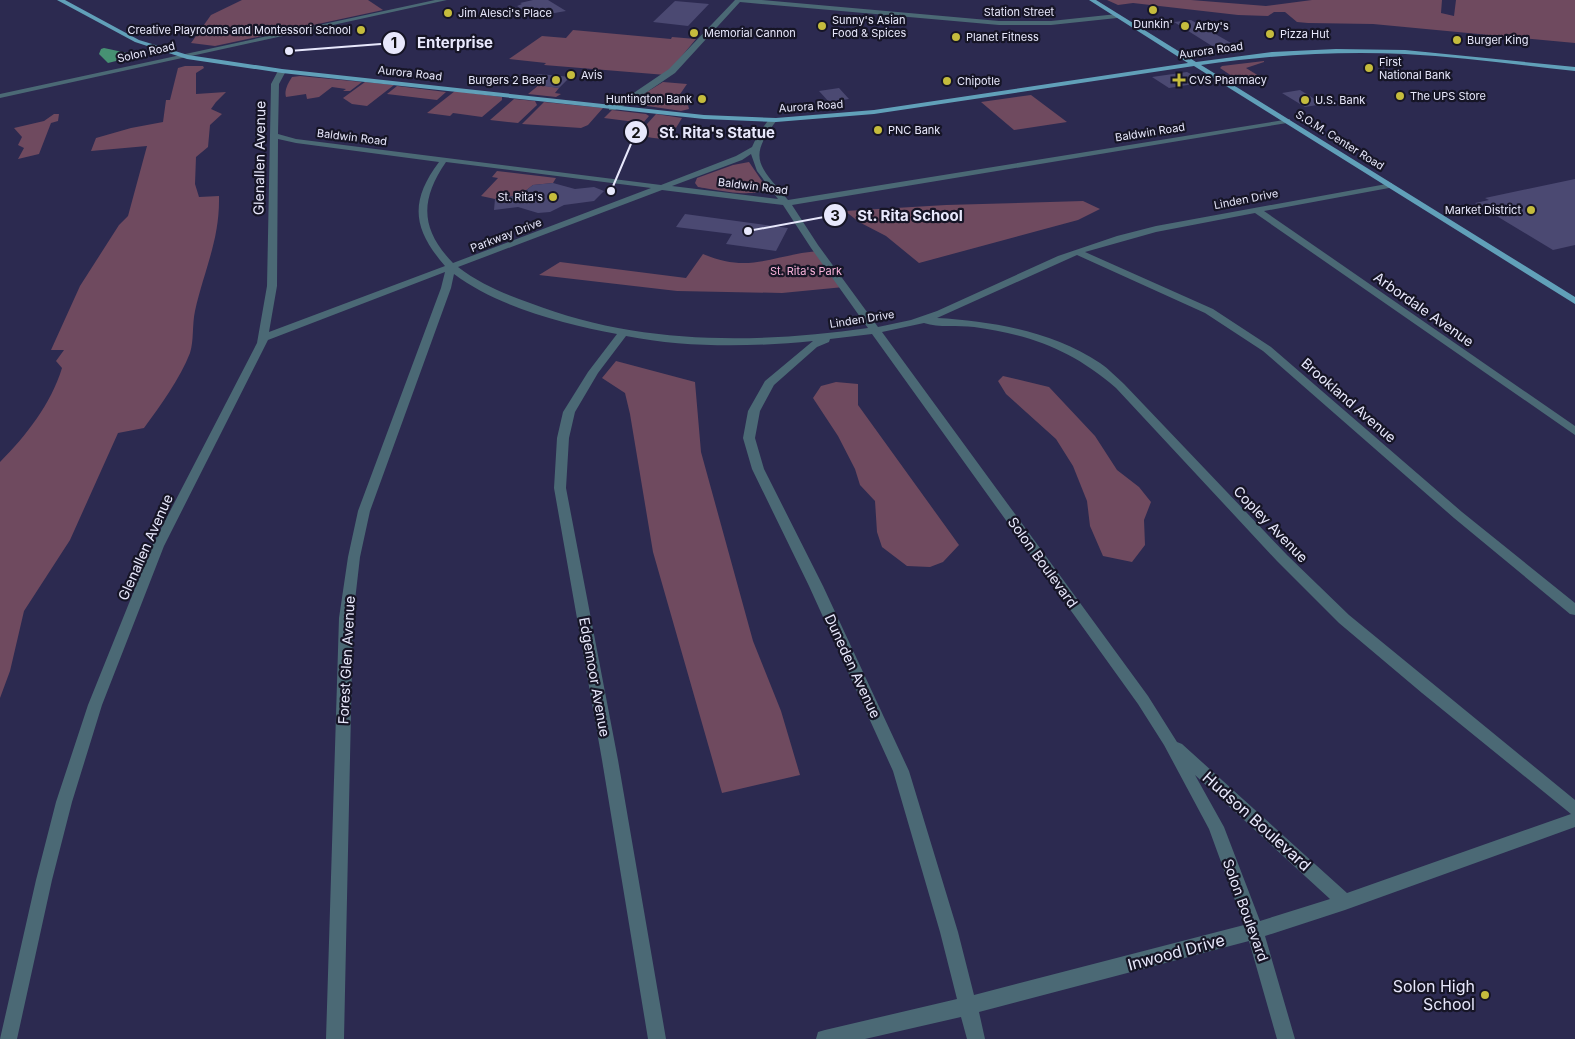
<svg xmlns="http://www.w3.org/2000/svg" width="1575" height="1039" font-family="Inter,sans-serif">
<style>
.green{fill:#6f4a5f}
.water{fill:#479173}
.building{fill:#4b4972}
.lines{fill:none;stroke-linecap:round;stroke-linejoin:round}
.minor{fill:#4b6975;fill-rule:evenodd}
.major{fill:#61a0b9;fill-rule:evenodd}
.poi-dot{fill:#c5bc3d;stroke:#161526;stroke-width:2}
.labels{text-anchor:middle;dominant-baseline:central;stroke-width:4.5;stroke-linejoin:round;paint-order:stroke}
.far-street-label{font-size:11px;fill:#e8e8fc;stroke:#161526}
.far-poi-label{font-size:11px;fill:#e8e8fc;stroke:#161526;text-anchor:start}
.far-park-label{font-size:11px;fill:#f9b3da;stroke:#161526}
.street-label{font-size:14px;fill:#e8e8fc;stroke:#161526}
.near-street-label{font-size:16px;fill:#e8e8fc;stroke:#161526}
.near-poi-label{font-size:16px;fill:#e8e8fc;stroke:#161526;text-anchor:end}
.leader{fill:none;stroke:#e8e8fc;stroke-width:2}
.callout-dot{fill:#e8e8fc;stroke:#161526;stroke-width:2}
.mark-label{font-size:15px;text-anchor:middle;font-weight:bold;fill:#111}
.callout-label{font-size:15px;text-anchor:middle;font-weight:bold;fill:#e8e8fc;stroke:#161526;stroke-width:4.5;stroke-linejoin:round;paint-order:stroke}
</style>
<rect width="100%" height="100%" fill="#2c2a50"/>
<path class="green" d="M242,0H368L383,10L215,46L191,43L211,15Z
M1107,0H1191L1266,6L1312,0H1442L1441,13L1454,16L1456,0H1575V43L1373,24L1308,23L1297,22L1285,12H1274L1268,16L1238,15L1133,3L1118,5Z
M573,30L671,39L672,37L696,39L666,75L544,65L546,63L509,59L542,36L566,38Z
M1264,61V62L1246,68L1267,81L1245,85L1220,68L1222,66Z
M185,66H203L204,68L196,73V94L226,92L216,102L211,109L222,114L210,125L208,147L196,157L195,184L199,197L219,196C220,240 204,270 195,311C192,325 194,341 190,353C180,379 160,406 144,428L118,433L70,540L24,611L10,671L0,698V462C26,436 51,404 62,368L56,361L64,350H51L80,286L119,225L128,216L147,146L91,151L96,138L131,128L163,122L166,100H170L178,68Z
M300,76L362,82L350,91H343L346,89L332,87L319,97L307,99L306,94L286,97C284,91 288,83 292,77Z
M365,82L394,85L367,106L352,104L343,98Z
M663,82L687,84L674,103L688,105L689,109L681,111L634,104V100Z
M539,85L559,88L555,93L561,94L556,97L528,94Z
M397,86L446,92L437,100L387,94Z
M455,91L502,97V100L482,117L453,113L450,116L427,113Z
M1031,95L1067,122L1014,130L981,102Z
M514,99L535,101L537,105L518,123L490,120Z
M544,102L603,108L588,125L581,128L522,124Z
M612,110L646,114L649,116L643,123L604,118Z
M54,114H59L58,121L51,123L39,154L18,159L24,148L18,145L22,137L14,128L44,121Z
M656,114L682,118C668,142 667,140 640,136L638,134Z
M749,162L766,187C759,200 712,189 698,187L695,183L697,178L733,165Z
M497,171L556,178L553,183L533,185L520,195L495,199L481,196L498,178L492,177Z
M1083,201L1100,209L1078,220L919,263L886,236L859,222L845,211L946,205Z
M818,251L844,287L782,293L677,291L539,275L560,262L686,278L703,254C750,274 772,255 818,251Z
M616,361L695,382L701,452L753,641L781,711L800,775L722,793L653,552L630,414L625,393L602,378Z
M1003,376L1049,387L1095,436L1117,470L1139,487L1151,502L1144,520L1145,545L1132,562L1103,556L1090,526L1087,501L1073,466L1056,439L1006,394L998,381Z
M836,382L858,384V405L959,545L943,562L930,567L907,566L882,547L877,532L875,501L860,485L855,469L838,436L813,398L821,386Z"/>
<path class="water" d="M104,48L132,54L124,59L108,63L99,54L101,49Z"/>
<path class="building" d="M533,0H548L566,11L537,16H532L517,6L522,4L520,3Z
M675,1L709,4L688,26L653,22Z
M1191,20L1231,43L1212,46L1174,22Z
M1187,72L1206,82L1169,88L1152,77Z
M538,74L550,75L570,77L559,88L527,84Z
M839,88L849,99L829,102L819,91Z
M1300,90L1323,104L1305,107L1282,93Z
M1575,179V245L1553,250L1475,203L1489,200L1485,198Z
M553,183L575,189L594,187L604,191L594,201L564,205L550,212L538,213L518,207L494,210L495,199L520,195L533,185Z
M685,214L788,228L776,251L726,244L732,234L676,227Z"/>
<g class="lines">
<path class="minor" d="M435,0H447L0,98V94Z
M735,0H762L999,21H1051L1117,14L1120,16L1117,18L1051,25H999L740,2L675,73L641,96L615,110H609V106L635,92L669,69Z
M279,69L286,71L279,84L278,134L296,139L661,185L736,156L752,147L758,134L770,118H776L777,120C746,159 760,166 788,200L1290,119V123H1287L792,205L818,245L878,327L911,320L937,311L1058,256L1117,236L1156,226L1392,183V187L1389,188L1264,211L1575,426V435L1255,213L1156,232L1085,252L1213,309L1271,347L1462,512L1575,603V615L1570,614L1454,518L1263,351L1205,313L1077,255L937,318C993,321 1053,332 1100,363C1109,369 1116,377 1124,384L1287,555L1349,615L1575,800V827L1345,910L1265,936L1295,1039H1277L1249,941L979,1012L985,1039H967L961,1017L865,1039H816L818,1032L825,1030L957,999L940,932L893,771L809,586L752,469L743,438L748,411L765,381L813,341C752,347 687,348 626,336L598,373L575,412L569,438L566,488L618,760L666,1039H648L602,760L554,488L557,438L563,412L588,372L617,334C564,324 498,307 454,274L451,288L370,511L360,557L353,618L344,1039H326L339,618L348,557L358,511L441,288L445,272L268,340L164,546L102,705L72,802L52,880L17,1039H0L36,880L56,802L88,705L152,546L257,343L267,286L271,84ZM278,139L296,143L439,162C409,202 413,229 445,266L269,332L277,286ZM751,154L757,171L778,199L672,186L742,160ZM446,162L651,188L453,263C420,229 420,200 446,162ZM662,190L783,205L811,248L868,328C755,344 638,345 530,303C505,294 480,284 458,267ZM924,323C939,328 958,325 974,327C1031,335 1072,350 1116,388L1277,561L1339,623L1422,693L1571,814L1347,893L1182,744L1177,742L1148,696L882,332ZM872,334L1138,704L1164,745L1209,829L1244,925L974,995L958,932L909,771L823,586L764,469L755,438L760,411L774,385L817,347L829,342L830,339ZM1195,775L1330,899L1260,921L1224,827Z"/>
<path class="major" d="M57,0H65L139,40L188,55L282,69L704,115L776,118L874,110L1188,63L1089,0H1096L1196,62L1272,52L1336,49L1405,50L1575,67V71C1519,65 1462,57 1405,54C1337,51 1269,55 1201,65L1575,297V304L1194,66L874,114L776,122L704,119L282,73L187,59L135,42Z"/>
</g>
<g class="poi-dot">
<circle cx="1153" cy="10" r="5"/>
<circle cx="448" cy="13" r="5"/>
<circle cx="822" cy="26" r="5"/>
<circle cx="1185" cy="26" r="5"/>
<circle cx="361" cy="30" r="5"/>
<circle cx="694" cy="33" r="5"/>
<circle cx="1270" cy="34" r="5"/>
<circle cx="956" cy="37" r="5"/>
<circle cx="1457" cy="40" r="5"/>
<circle cx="1369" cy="68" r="5"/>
<circle cx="571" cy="75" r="5"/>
<circle cx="556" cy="80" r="5"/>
<path d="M1176.5 72.5h5v5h5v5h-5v5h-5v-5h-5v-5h5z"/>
<circle cx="947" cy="81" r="5"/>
<circle cx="1400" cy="96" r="5"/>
<circle cx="702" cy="99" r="5"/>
<circle cx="1305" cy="100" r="5"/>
<circle cx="878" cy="130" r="5"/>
<circle cx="553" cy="197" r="5"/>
<circle cx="1531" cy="210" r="5"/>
<circle cx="1485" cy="995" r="5"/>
</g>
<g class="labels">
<g class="far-street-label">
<text x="1019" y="12">Station Street</text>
<text transform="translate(1211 50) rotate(-8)">Aurora Road</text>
<text transform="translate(146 52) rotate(-13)">Solon Road</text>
<text transform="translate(410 73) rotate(6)">Aurora Road</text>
<text transform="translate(811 106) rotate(-4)">Aurora Road</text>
<text transform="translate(1150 132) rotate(-9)">Baldwin Road</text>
<text transform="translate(352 137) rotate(7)">Baldwin Road</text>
<text transform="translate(1340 140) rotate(32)">S.O.M. Center Road</text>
<text transform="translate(753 186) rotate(7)">Baldwin Road</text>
<text transform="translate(1246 199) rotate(-11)">Linden Drive</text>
<text transform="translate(506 235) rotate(-21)">Parkway Drive</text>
<text transform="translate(862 319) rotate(-9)">Linden Drive</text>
</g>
<g class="far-poi-label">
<text x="458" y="13">Jim Alesci's Place</text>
<text x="832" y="20">Sunny's Asian<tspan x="832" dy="13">Food &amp; Spices</tspan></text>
<text x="1153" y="24" text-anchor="middle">Dunkin'</text>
<text x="1195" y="26">Arby's</text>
<text x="351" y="30" text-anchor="end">Creative Playrooms and Montessori School</text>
<text x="704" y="33">Memorial Cannon</text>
<text x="1280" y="34">Pizza Hut</text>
<text x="966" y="37">Planet Fitness</text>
<text x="1467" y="40">Burger King</text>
<text x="1379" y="62">First<tspan x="1379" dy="13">National Bank</tspan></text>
<text x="581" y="75">Avis</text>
<text x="546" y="80" text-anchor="end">Burgers 2 Beer</text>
<text x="1189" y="80">CVS Pharmacy</text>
<text x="957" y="81">Chipotle</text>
<text x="1410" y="96">The UPS Store</text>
<text x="692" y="99" text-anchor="end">Huntington Bank</text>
<text x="1315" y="100">U.S. Bank</text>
<text x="888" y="130">PNC Bank</text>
<text x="543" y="197" text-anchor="end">St. Rita's</text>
<text x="1521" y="210" text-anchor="end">Market District</text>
</g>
<g class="far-park-label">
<text x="806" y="271">St. Rita's Park</text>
</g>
<g class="street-label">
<text transform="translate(259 158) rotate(-89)">Glenallen Avenue</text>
<text transform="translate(1424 309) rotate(35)">Arbordale Avenue</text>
<text transform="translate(1349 400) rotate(41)">Brookland Avenue</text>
<text transform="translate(1271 524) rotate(46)">Copley Avenue</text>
<text transform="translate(145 547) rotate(-66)">Glenallen Avenue</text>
<text transform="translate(1043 562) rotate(54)">Solon Boulevard</text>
<text transform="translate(346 660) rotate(-87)">Forest Glen Avenue</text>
<text transform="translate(853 666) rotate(65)">Duneden Avenue</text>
<text transform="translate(595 677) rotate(80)">Edgemoor Avenue</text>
<text transform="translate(1246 910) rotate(70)">Solon Boulevard</text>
</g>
<g class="near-street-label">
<text transform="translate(1257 821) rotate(42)">Hudson Boulevard</text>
<text transform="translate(1176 952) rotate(-15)">Inwood Drive</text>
</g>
<g class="near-poi-label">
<text x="1475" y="986">Solon High<tspan x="1475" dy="18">School</tspan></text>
</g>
</g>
<path class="leader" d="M289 51L394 43M611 191L636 132M748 231L835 215"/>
<g class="callout-dot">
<circle cx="289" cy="51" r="5"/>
<circle cx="611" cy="191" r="5"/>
<circle cx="748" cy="231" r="5"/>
<circle cx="394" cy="43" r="12"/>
<circle cx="636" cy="132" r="12"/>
<circle cx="835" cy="215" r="12"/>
</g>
<g class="mark-label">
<text x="394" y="48">1</text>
<text x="636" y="138">2</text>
<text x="835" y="221">3</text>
</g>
<g class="callout-label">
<text x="455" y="48">Enterprise</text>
<text x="717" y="138">St. Rita's Statue</text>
<text x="910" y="221">St. Rita School</text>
</g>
</svg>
